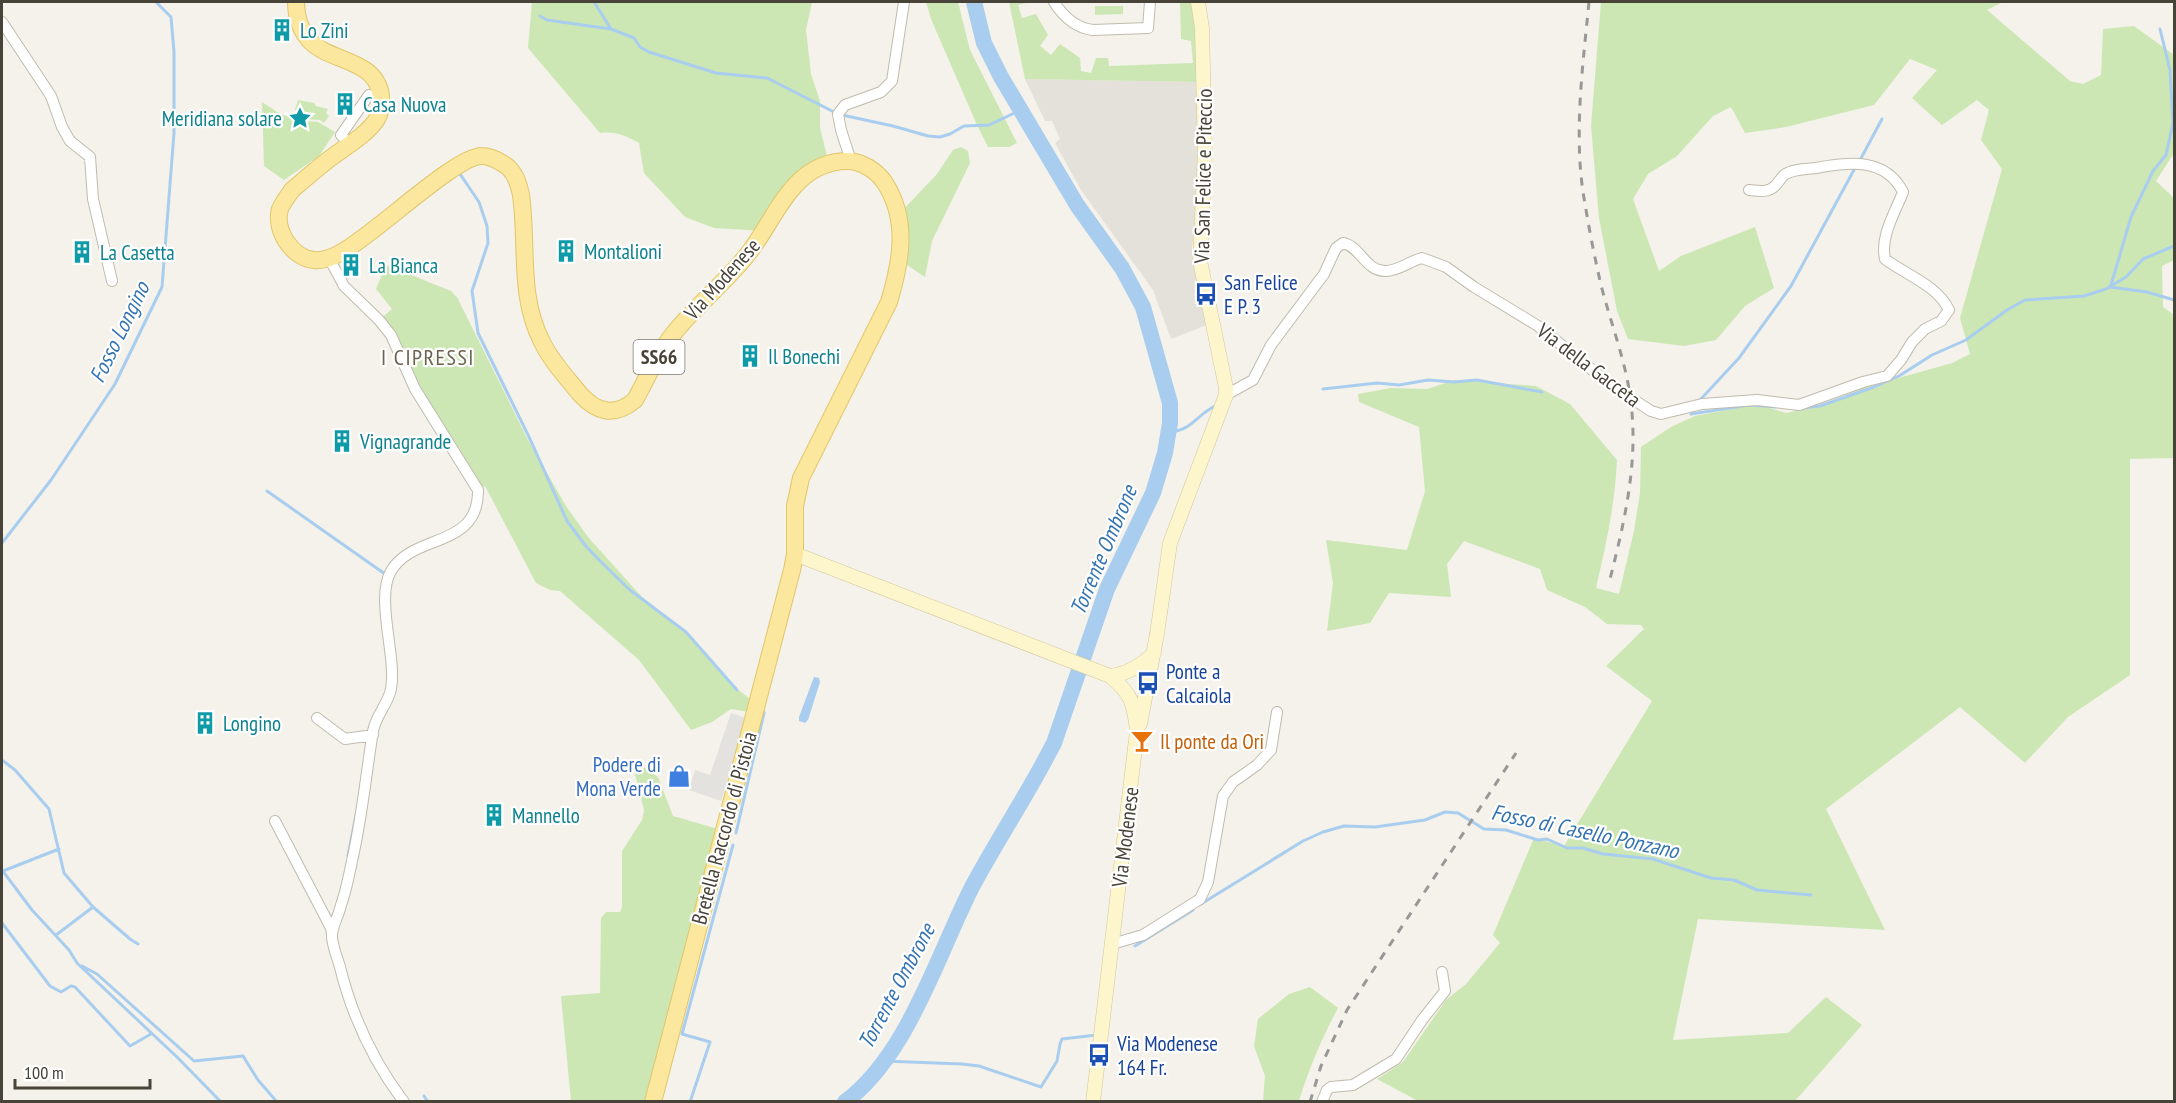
<svg xmlns="http://www.w3.org/2000/svg" width="2176" height="1103" font-family="'PT Sans Narrow',sans-serif">
<style>
.industrial{fill:#e4e1db}
.green{fill:#cce7b4}
.parking{fill:#e3e2de}
.water{fill:#a9cdef}
.lines{fill:none;stroke-linecap:round;stroke-linejoin:round}
.stream{stroke:#a9cdef;stroke-width:3}
.river{stroke:#a9cdef;stroke-width:16}
.street-casing{stroke:#c0bbad;stroke-width:12}
.secondary-casing{stroke:#d3c89b;stroke-width:15}
.primary-casing{stroke:#e0c66c;stroke-width:18}
.street{stroke:#fff;stroke-width:10}
.secondary{stroke:#fdf5cc;stroke-width:14}
.primary{stroke:#fbe79d;stroke-width:16}
.rail{stroke:#989898;stroke-width:3;stroke-dasharray:8 8;stroke-linecap:butt}
.labels{text-anchor:middle;dominant-baseline:central;stroke-width:4.5;stroke-linejoin:round;paint-order:stroke}
.shield{fill:#fff;stroke:#7f7b74;stroke-width:1.5}
.shield-label{font-size:20px;font-weight:bold;fill:#484338}
.culture-label{font-size:21px;fill:#0d838f;stroke:#fff;text-anchor:start}
.street-label{font-size:21px;fill:#484338;stroke:#fff}
.transit-label{font-size:21px;fill:#164399;stroke:#fff;text-anchor:start}
.food-label{font-size:21px;fill:#c56008;stroke:#fff;text-anchor:start}
.shop-label{font-size:21px;fill:#366cbe;stroke:#fff;text-anchor:end}
.water-label{font-size:22px;font-style:italic;fill:#3473b2;stroke:#fff}
.neighbourhood-label{font-size:22px;letter-spacing:1.5px;fill:#6b6250;stroke:#fff}
</style>
<rect width="100%" height="100%" fill="#f4f2ea"/>
<path class="industrial" d="M1025,79L1198,82L1199,190L1192,249L1207,325L1171,339L1153,290L1081,190L1055,143L1060,139L1052,121H1045Z"/>
<path class="green" d="M532,2H812L806,30L811,74L820,101V128L827,156L764,231L714,228L685,217L644,173L639,143C626,136 616,131 600,133L528,48Z
M926,2H958L970,50L1017,143L1009,147H988L977,125L931,19Z
M1009,2H1030L1018,5L1022,18L1036,14L1048,35L1040,46L1051,55L1060,44L1080,58L1081,71L1091,73L1096,58H1108L1109,66L1193,63L1191,41L1181,39L1180,2H1191L1196,19L1198,82L1025,79Z
M1601,2H2003L1987,10L2070,81L2083,84L2101,75L2103,29L2134,26L2174,55V153L2156,181L2174,198V260L2162,266L2163,307L2174,315V458L2130,459V675L2068,717L2025,763L1960,707L1826,809L1885,930L1698,919L1673,1040L1788,1033L1826,997L1862,1025L1795,1101H1418L1377,1079L1403,1062L1446,1000L1466,984L1500,943L1493,935L1534,838L1564,846L1652,701L1606,666L1644,629L1641,625L1607,624L1585,607L1547,590L1540,569L1464,541L1447,564L1451,597L1389,593L1370,623L1327,631L1333,583L1326,540L1407,550L1425,491L1419,427L1359,402L1358,394L1391,388L1427,389L1455,380L1536,386L1570,404L1617,460C1615,504 1606,545 1596,588L1619,594L1634,531L1640,493L1641,447L1671,427L1695,416L1757,404L1786,413L1819,406L1863,388L1952,363L1970,354L1960,318L2002,169L1981,140L1989,110L1977,100L1942,125L1912,98L1937,70L1910,59L1874,105L1786,127L1745,133L1731,107L1713,116L1677,156L1648,174L1633,199L1659,271L1681,256L1755,227L1774,288L1745,306L1716,340L1684,346L1628,339L1617,311L1599,218L1591,126Z
M1095,6H1123V14L1095,15Z
M298,100L314,103L316,106L328,109L326,113L329,116L324,123L320,120L304,119L305,112L295,110Z
M262,102L280,114L305,121L318,122L335,132L319,156L284,180L264,166Z
M961,147L968,151L970,163L932,241L925,277L904,263L903,210L937,174L953,150Z
M386,265L451,291L457,297L528,440L566,506L588,537L642,597L686,632L733,686L757,704L755,713L731,709L712,722L691,730L639,660L560,591L550,590L536,583L485,486L478,490L379,320L392,309L376,289Z
M637,762L658,777L673,816L718,829L646,1101H571L561,996L600,993L601,918L606,912H620L622,907V851L642,820L644,810L633,766Z
M1310,987L1338,1008C1322,1038 1309,1068 1299,1101H1263L1265,1076L1254,1046L1258,1019L1289,994Z"/>
<path class="parking" d="M731,713L749,719L721,801L689,790L695,770L710,775Z"/>
<path class="water" d="M814,677L819,678L820,682L808,720L805,723L799,721V717Z"/>
<g class="lines">
<path class="stream" d="M594,2L611,29L634,38L640,47L649,52L716,73L767,78L836,113
M540,16L547,20L611,29
M842,115L893,126L928,136L940,137L950,134L964,126L989,125L1021,110
M1859,162L1882,119
M460,174L479,202L487,226L488,243L472,291L478,333L530,439L567,521L585,545L599,560L630,590L686,632L737,690
M2111,285L2131,217L2153,171L2166,155L2168,146L2173,123L2170,70L2160,29
M2110,287L2147,292L2174,300
M1323,389L1377,383L1399,385L1428,380L1454,382L1477,380L1542,392
M1700,400L1739,358L1791,286L1855,168
M1803,408L1820,406L1874,387L1899,376L1932,355L1966,340L2007,310L2025,300L2084,296L2106,289L2126,277L2143,259L2174,246
M1691,414L1749,405L1776,407
M1168,432C1192,431 1195,416 1215,406
M267,491L385,574
M2,543L51,480L115,384L162,287L174,133V52L171,17L156,2
M2,760L15,770L49,809L64,873L93,907L130,939L138,944
M736,833L764,713L762,709
M348,856L356,815
M2,870L32,910L69,950L77,963L178,1058L221,1102
M3,871L59,849
M1201,904L1303,841L1323,832L1344,826L1375,827L1425,820L1445,812L1458,813L1484,829L1506,830L1538,840L1547,839L1567,848H1583L1603,854L1653,859L1711,878L1734,880L1757,890L1811,895
M2,923L50,986L61,992L71,986L75,987L130,1046L151,1034
M56,935L93,907
M1135,946L1193,910
M82,966L97,974L194,1061L243,1056L258,1080L277,1102
M884,1061L962,1064L979,1066L1041,1087L1057,1061L1060,1044L1062,1039L1097,1035
M424,1096L428,1102
M690,1102L710,1042L682,1034L733,845"/>
<path class="river" d="M845,1102C908,1055 937,956 972,887C995,844 1022,803 1045,760L1054,743L1107,589L1153,493L1165,453L1170,423V403L1143,307L1122,268L1077,205L1001,77L984,43L974,2"/>
<g class="street-casing">
<path id="street" d="M1054,2C1063,16 1076,28 1093,30L1148,28L1150,2
M2,22L51,96L62,127L70,141L90,157L93,199L112,281
M349,144L341,135L369,95
M851,161L841,130L838,114L845,105L881,92L892,81L904,2
M329,258L344,286L379,320L391,335L415,389L478,490C479,549 413,533 391,571C375,599 397,657 391,689C388,704 376,715 373,731C366,774 362,818 352,861C349,876 346,891 341,905C339,915 332,926 332,936C332,945 337,957 340,967C352,1016 373,1061 404,1102
M1226,395L1253,380L1271,345L1324,274L1336,248L1343,243C1360,246 1366,272 1386,271C1398,271 1410,261 1422,258L1446,267L1474,287L1538,326L1611,385L1651,411L1661,414L1702,404L1757,400L1799,405L1863,382L1887,376L1901,360L1912,342L1925,329L1941,321L1949,310C1937,285 1906,275 1885,259C1880,236 1895,213 1903,192C1885,157 1849,162 1816,168C1807,169 1792,169 1784,175C1781,178 1778,183 1775,186C1768,193 1758,191 1749,190
M317,718L345,739L373,735
M275,821L331,928L332,934
M1112,944L1143,935L1200,899L1208,882L1223,796L1233,782L1257,765L1271,750L1277,712
M1322,1102L1327,1090L1331,1087L1353,1085L1396,1059L1422,1020L1445,991L1442,972"/>
</g>
<g class="secondary-casing">
<path id="secondary" d="M795,554L1110,676C1132,694 1134,704 1137,731L1093,1102
M1110,676C1127,674 1142,665 1154,653
M1140,724L1157,634L1170,543L1226,395V388L1200,261L1205,153L1202,28L1198,2"/>
</g>
<g class="primary-casing">
<path id="primary" d="M296,2C296,16 299,28 309,40C330,63 376,58 381,96C382,104 381,112 377,119C366,136 343,148 328,160C315,170 304,180 292,190C288,196 283,202 280,209C274,230 292,258 314,260C323,261 333,257 340,253C372,237 456,155 482,156C487,156 496,159 500,162C513,168 518,180 521,195C528,244 518,296 542,342C551,361 567,378 580,394C597,413 615,417 635,400C647,379 658,352 674,333C695,307 721,286 743,260C775,224 789,162 847,161C862,161 877,171 885,183C909,221 901,262 889,302L801,478L795,506V554L792,570L653,1102"/>
</g>
<use href="#street" class="street"/>
<use href="#secondary" class="secondary"/>
<use href="#primary" class="primary"/>
<path class="rail" d="M1589,2C1583,64 1574,129 1583,192C1588,223 1594,255 1601,285C1612,328 1629,369 1632,413C1637,470 1623,528 1609,583
M1310,1102L1321,1066L1347,1010L1516,753"/>
</g>
<defs>
<g id="building-bare" transform="scale(1.8)"><path d="M-4-6H4V6H1V3H-1V6H-4ZM-2.5-4.3h1.7v1.8h-1.7ZM.8-4.3h1.7v1.8H.8ZM-2.5-1h1.7V.8h-1.7ZM.8-1h1.7V.8H.8Z" fill="#0f9aa8" stroke="#fff" stroke-width="2.5" paint-order="stroke"/></g>
<g id="sight-bare" transform="scale(1.8)"><path d="M0-6L1.8-2.2L6-1.7L2.9 1.2L3.7 5.4L0 3.3L-3.7 5.4L-2.9 1.2L-6-1.7L-1.8-2.2Z" fill="#0f9aa8" stroke="#fff" stroke-width="2.5" paint-order="stroke"/></g>
<g id="bus-bare" transform="scale(1.8)"><path d="M-5-6H5V4H4V6H2V4H-2V6H-4V4H-5ZM-3.5-4V0h7V-4ZM-3.5 1.2v1.5H-2V1.2ZM2 1.2v1.5H3.5V1.2Z" fill="#1a4fb4" stroke="#fff" stroke-width="2.5" paint-order="stroke"/></g>
<g id="bar-bare" transform="scale(1.8)"><path d="M-6-5H6L.8 .8V4.5H3.5V6h-7V4.5H-.8V.8Z" fill="#e8710a" stroke="#fff" stroke-width="2.5" paint-order="stroke"/></g>
<g id="shop-bare" transform="scale(1.8)"><path d="M-5-2.5h2.3a2.7 3.5 0 0 1 5.4 0H5L5.5 6h-11ZM-1.5-2.5h3a1.5 2.3 0 0 0-3 0Z" fill="#3f7fe0" stroke="#fff" stroke-width="2.5" paint-order="stroke"/></g>
</defs>
<g fill-rule="evenodd">
<use href="#building-bare" x="282" y="30"/>
<use href="#building-bare" x="345" y="104"/>
<use href="#sight-bare" x="300" y="118"/>
<use href="#building-bare" x="566" y="251"/>
<use href="#building-bare" x="82" y="252"/>
<use href="#building-bare" x="351" y="265"/>
<use href="#bus-bare" x="1206" y="294"/>
<use href="#building-bare" x="750" y="356"/>
<use href="#building-bare" x="342" y="441"/>
<use href="#bus-bare" x="1148" y="683"/>
<use href="#building-bare" x="205" y="723"/>
<use href="#bar-bare" x="1142" y="741"/>
<use href="#shop-bare" x="679" y="776"/>
<use href="#building-bare" x="494" y="815"/>
<use href="#bus-bare" x="1099" y="1055"/>
</g>
<g class="labels">
<rect class="shield" x="633.5" y="340" width="51" height="34" rx="4.5"/>
<g class="shield-label">
<text x="659" y="357">SS66</text>
</g>
<g class="culture-label">
<text x="300" y="30">Lo Zini</text>
<text x="363" y="104">Casa Nuova</text>
<text x="282" y="118" text-anchor="end">Meridiana solare</text>
<text x="584" y="251">Montalioni</text>
<text x="100" y="252">La Casetta</text>
<text x="369" y="265">La Bianca</text>
<text x="768" y="356">Il Bonechi</text>
<text x="360" y="441">Vignagrande</text>
<text x="223" y="723">Longino</text>
<text x="512" y="815">Mannello</text>
</g>
<g class="street-label">
<text transform="translate(1203 176) rotate(-89)">Via San Felice e Piteccio</text>
<text transform="translate(722 279) rotate(-48)">Via Modenese</text>
<text transform="translate(1589 365) rotate(37)">Via della Gacceta</text>
<text transform="translate(724 828) rotate(-75)">Bretella Raccordo di Pistoia</text>
<text transform="translate(1125 837) rotate(-83)">Via Modenese</text>
</g>
<g class="transit-label">
<text x="1224" y="282">San Felice<tspan x="1224" dy="24">E P. 3</tspan></text>
<text x="1166" y="671">Ponte a<tspan x="1166" dy="24">Calcaiola</tspan></text>
<text x="1117" y="1043">Via Modenese<tspan x="1117" dy="24">164 Fr.</tspan></text>
</g>
<g class="food-label">
<text x="1160" y="741">Il ponte da Ori</text>
</g>
<g class="shop-label">
<text x="661" y="764">Podere di<tspan x="661" dy="24">Mona Verde</tspan></text>
</g>
<g class="water-label">
<text transform="translate(119 332) rotate(-64)">Fosso Longino</text>
<text transform="translate(1103 550) rotate(-67)">Torrente Ombrone</text>
<text transform="translate(1585 831) rotate(12)">Fosso di Casello Ponzano</text>
<text transform="translate(896 986) rotate(-62)">Torrente Ombrone</text>
</g>
<g class="neighbourhood-label">
<text x="428" y="357">I CIPRESSI</text>
</g>
</g>
<rect width="2176" height="1103" fill="none" stroke="#484338" stroke-width="6"/>
<path d="M15 1079v9h135v-9" fill="none" stroke="#484338" stroke-width="3"/>
<text x="24" y="1079" font-size="18" fill="#484338" stroke="#ffffff" stroke-width="4.5" paint-order="stroke">100 m</text>
</svg>
